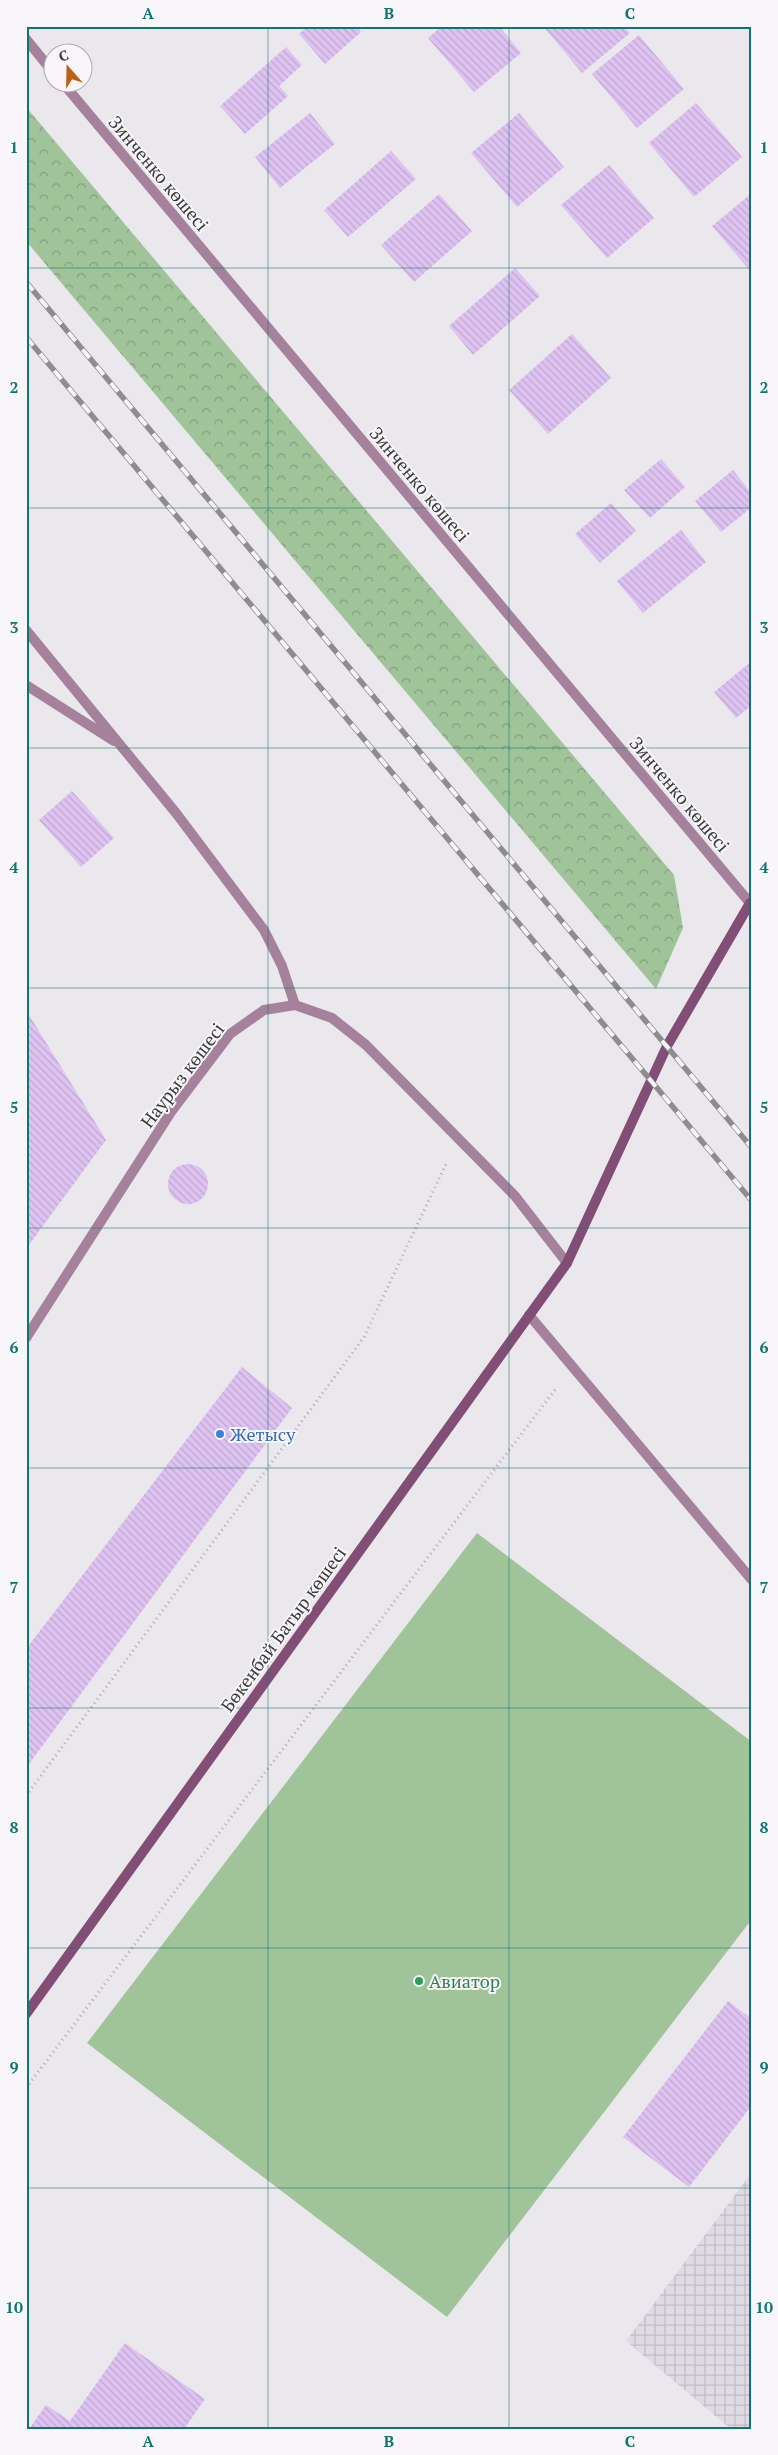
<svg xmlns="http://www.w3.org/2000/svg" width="778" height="2455" font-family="'PT Serif',serif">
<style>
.industrial{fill:url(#industrial-grid)}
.forest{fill:url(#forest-crowns)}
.garden{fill:#a0c39a}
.building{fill:url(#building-back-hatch)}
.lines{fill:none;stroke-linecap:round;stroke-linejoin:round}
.path{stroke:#adabaf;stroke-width:3;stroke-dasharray:1 4;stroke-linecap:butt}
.service{stroke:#a6819b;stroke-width:10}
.tertiary{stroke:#a6819b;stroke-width:10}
.secondary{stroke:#834e75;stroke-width:10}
.rail-casing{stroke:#8e8c90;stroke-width:5.5}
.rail{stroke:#f8f6fa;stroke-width:4;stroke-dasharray:11;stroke-linecap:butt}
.grid{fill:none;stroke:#0f766e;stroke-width:1;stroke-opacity:0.55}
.shop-dot{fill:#3f7fe0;stroke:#f8f6fa;stroke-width:2}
.leisure-dot{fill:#2e9e5b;stroke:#f8f6fa;stroke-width:2}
.labels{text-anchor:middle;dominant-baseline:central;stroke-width:4;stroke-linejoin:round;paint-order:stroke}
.street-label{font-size:18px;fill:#3b3a3c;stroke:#f8f6fa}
.shop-label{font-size:18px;fill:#366cbe;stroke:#f8f6fa;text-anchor:start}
.leisure-label{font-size:18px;fill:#27864d;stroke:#f8f6fa;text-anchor:start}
.neatline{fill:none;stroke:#0f766e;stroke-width:2}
.grid-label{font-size:16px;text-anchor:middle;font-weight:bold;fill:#0f766e}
</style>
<defs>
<pattern id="industrial-grid" width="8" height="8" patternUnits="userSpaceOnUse" patternTransform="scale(1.25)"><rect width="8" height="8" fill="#e0dae5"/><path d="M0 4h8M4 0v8" fill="none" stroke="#c1bcc5"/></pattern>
<pattern id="forest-crowns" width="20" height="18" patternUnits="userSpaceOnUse" patternTransform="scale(1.25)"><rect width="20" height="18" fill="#a0c39a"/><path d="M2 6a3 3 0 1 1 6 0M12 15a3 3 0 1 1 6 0" fill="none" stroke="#849f7f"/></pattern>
<pattern id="building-back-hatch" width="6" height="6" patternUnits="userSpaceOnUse" patternTransform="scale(1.25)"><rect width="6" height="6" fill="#dec2f1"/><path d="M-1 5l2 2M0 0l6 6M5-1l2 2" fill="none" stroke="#bfa7d0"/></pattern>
</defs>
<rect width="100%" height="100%" fill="#ebe8ed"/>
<path class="industrial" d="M752,2172V2429H731L626,2341Z"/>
<path class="forest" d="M26,107L674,875L683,928L656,989L26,241Z"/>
<path class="garden" d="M477,1533L752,1742V1919L447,2317L87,2043Z"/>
<path class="building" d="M308,26H356L361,32L325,64L299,34Z
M442,26H499L521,53L474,92L428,38Z
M543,26H624L630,33L582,73Z
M639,35L684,89L637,128L592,74Z
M286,47L302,65L279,86L288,96L245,134L220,106Z
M696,103L742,157L694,197L649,143Z
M310,113L335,144L280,188L255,157Z
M519,113L564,167L517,207L471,153Z
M391,151L416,179L348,237L324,210Z
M609,165L654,218L607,258L561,205Z
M752,193V273L712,226Z
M439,194L472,231L414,282L381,245Z
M515,268L540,296L473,355L449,326Z
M572,334L611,378L548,434L509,390Z
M661,459L685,487L650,518L624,490Z
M733,470L752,494V507L721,532L695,501Z
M611,503L636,531L600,563L575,534Z
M681,530L706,562L643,613L617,581Z
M752,661V705L736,718L714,692Z
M72,791L114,838L81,867L39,820Z
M26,1010L106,1140L26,1249Z
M168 1184a20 20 0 1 1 40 0a20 20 0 1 1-40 0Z
M242,1367L292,1408L26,1768V1649Z
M728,2001L752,2019V2105L689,2187L623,2137Z
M125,2343L205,2399L184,2429H29L46,2405L70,2421Z"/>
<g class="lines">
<path class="path" d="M26,1796L364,1337L447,1162
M26,2088L557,1387"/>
<path class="service" d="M26,630L176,813L264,930L282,966L295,1005
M26,685L114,741
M529,1315L752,1580"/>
<path class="tertiary" d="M26,39L52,71
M62,82L750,903
M26,1338L171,1112L230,1034L264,1010L295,1005L332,1018L366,1045L515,1196L567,1263"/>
<path class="secondary" d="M26,2014L567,1263L667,1046L750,903L752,905"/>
<g class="rail-casing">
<path id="rail" d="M26,282L752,1148
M26,337L752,1201"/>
</g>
<use href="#rail" class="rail"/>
</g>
<path class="grid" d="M268,26V2429M509,26V2429M26,268H752M26,508H752M26,748H752M26,988H752M26,1228H752M26,1468H752M26,1708H752M26,1948H752M26,2188H752"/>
<circle class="shop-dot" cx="220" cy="1434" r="5"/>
<circle class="leisure-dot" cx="419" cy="1981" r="5"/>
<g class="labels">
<g class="street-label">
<text transform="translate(159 173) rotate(50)">Зинченко көшесі</text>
<text transform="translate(420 484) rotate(50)">Зинченко көшесі</text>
<text transform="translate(680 794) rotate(50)">Зинченко көшесі</text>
<text transform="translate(182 1075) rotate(-53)">Наурыз көшесі</text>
<text transform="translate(283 1629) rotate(-54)">Бөкенбай Батыр көшесі</text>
</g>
<g class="shop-label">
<text x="230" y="1434">Жетысу</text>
</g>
<g class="leisure-label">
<text x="429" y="1981">Авиатор</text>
</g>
</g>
<rect width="778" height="2455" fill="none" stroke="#f8f6fa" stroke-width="55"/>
<g transform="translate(68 68) rotate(340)"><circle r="24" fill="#f8f6fa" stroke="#acabae"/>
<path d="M0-4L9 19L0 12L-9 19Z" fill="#be6011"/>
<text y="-8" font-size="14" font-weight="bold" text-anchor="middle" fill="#3b3a3c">С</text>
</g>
<rect x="28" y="28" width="722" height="2400" class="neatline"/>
<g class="grid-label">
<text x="148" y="19">A</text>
<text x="389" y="19">B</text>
<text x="630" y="19">C</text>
<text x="14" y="153">1</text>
<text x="764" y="153">1</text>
<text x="14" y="393">2</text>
<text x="764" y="393">2</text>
<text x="14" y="633">3</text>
<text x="764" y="633">3</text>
<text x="14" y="873">4</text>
<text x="764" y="873">4</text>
<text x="14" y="1113">5</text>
<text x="764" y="1113">5</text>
<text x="14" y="1353">6</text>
<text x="764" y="1353">6</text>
<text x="14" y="1593">7</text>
<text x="764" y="1593">7</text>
<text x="14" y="1833">8</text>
<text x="764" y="1833">8</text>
<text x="14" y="2073">9</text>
<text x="764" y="2073">9</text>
<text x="14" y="2313">10</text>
<text x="764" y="2313">10</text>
<text x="148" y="2447">A</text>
<text x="389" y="2447">B</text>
<text x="630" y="2447">C</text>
</g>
</svg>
